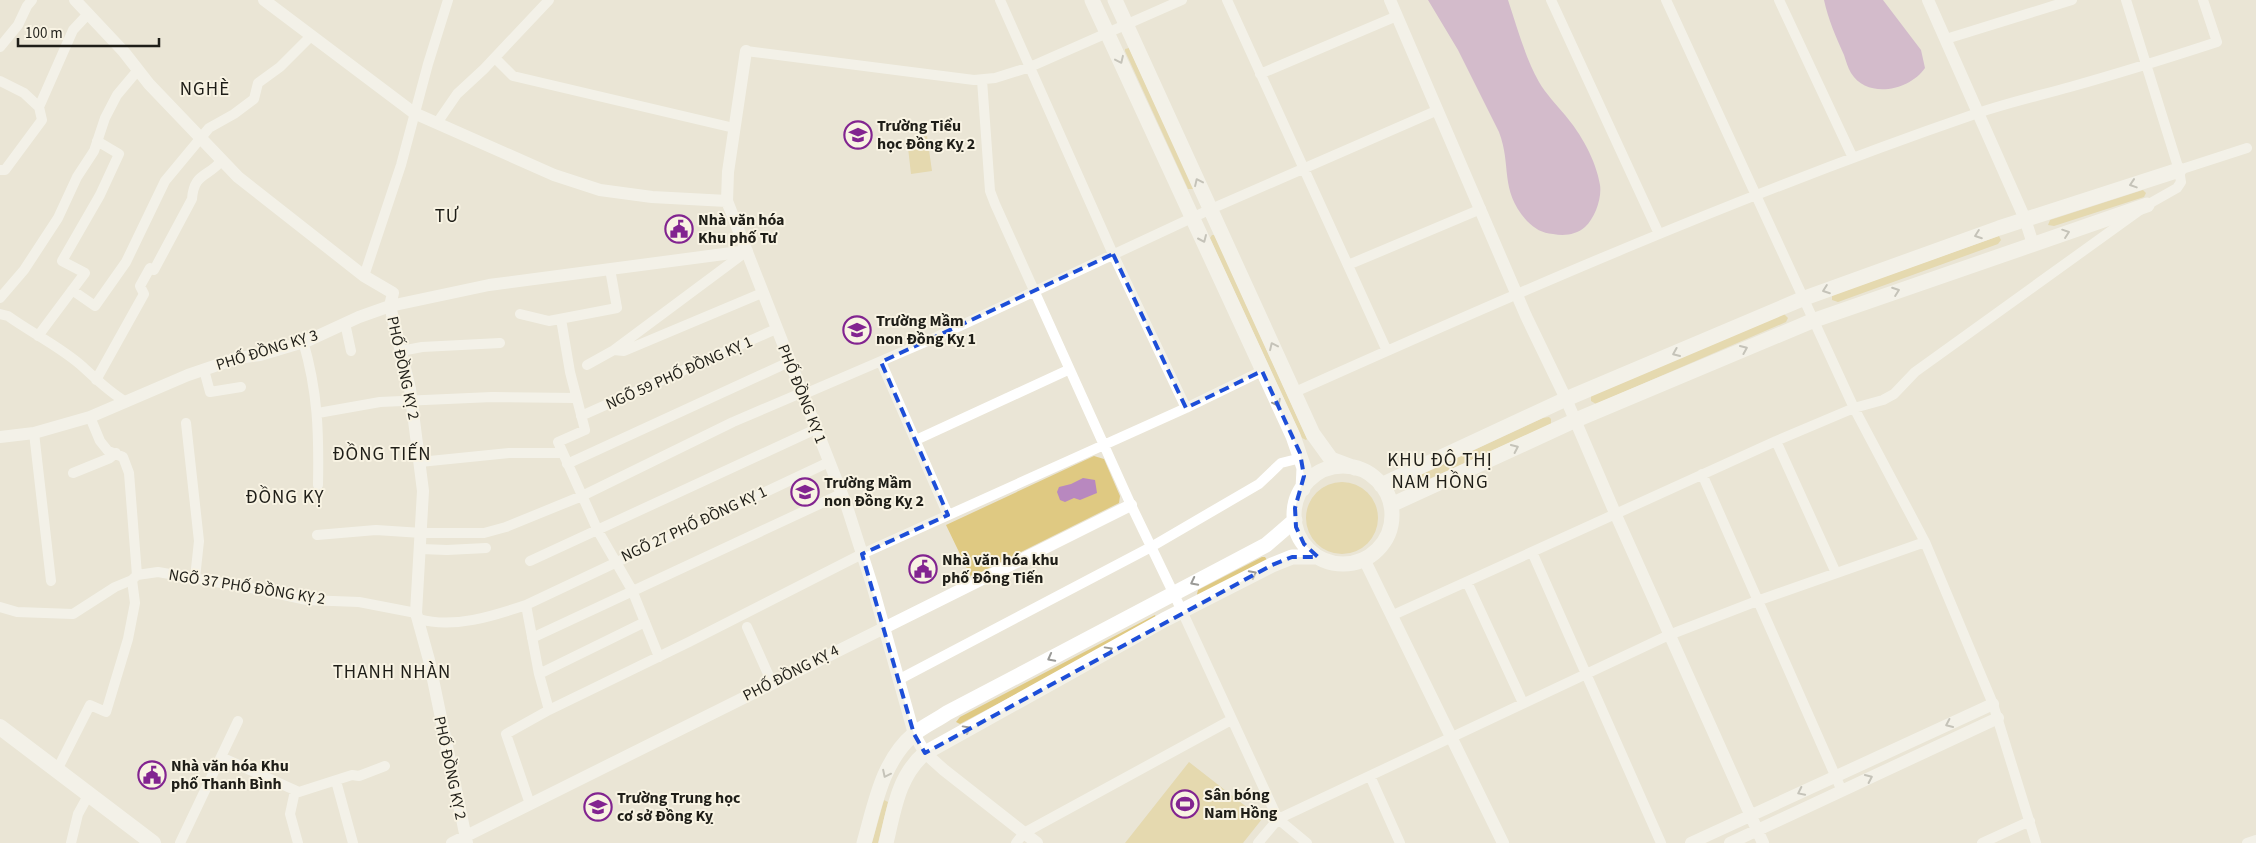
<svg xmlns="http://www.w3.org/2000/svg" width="2256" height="843" font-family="'Source Sans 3',sans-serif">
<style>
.green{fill:#dfc982}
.water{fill:#b888bf}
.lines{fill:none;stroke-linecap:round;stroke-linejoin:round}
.minor{stroke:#fff;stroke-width:10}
.tertiary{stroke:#fff;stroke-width:12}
.secondary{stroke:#fff;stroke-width:15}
.primary{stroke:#fff;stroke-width:16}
.oneway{stroke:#9a9a97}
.marked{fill:none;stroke:#1d4ed8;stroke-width:4;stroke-dasharray:10 6;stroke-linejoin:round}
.labels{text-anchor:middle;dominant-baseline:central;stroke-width:4;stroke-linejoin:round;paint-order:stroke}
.poi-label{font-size:16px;font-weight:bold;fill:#1f1e18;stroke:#f8f3e3;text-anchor:start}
.street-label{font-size:16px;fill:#1f1e18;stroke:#f8f3e3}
.quarter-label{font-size:19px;letter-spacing:1px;fill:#1f1e18;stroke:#f8f3e3}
</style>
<rect width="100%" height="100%" fill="#eae5d6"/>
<path class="green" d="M1129,48L1194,188L1193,189H1188L1125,51V49Z
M927,136L932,171L911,174L907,139Z
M2143,190L2146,193L2144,197L2054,226L2048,225L2050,220Z
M1212,235H1215L1307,439L1306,440L1302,438L1210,238Z
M1999,236L2001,240L1998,244L1838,302L1832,300V295Z
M1784,314L1788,318L1786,322L1596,404L1591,401V395Z
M1549,417L1551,419V424L1418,484L1417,482L1418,476L1543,418Z
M1094,456L1104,459L1120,496L1119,503L971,577L946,525Z
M1306 518a36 36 0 1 1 72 0a36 36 0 1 1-72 0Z
M1262,557H1265L1267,560L1198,596L1197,594L1198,590Z
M1155,615L1157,619L960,724L956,722L960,717Z
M1189,762L1262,819L1243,843H1125Z
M884,800L888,802L878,843H872Z"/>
<path class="water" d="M1428,0H1508C1517,27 1525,57 1539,82C1546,94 1556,104 1565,115C1581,134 1596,160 1600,185C1602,198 1595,218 1585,227C1576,235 1564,236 1553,234C1542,233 1535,229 1527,221C1499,190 1512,166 1499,132L1458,50Z
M1824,0H1883L1921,50L1925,68C1910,90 1868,100 1851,73C1848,68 1846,61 1844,55C1836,37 1828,19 1824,0Z
M1083,478L1095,480L1097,493L1080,500L1074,498L1065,502L1060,500L1057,492L1059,487L1071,484Z"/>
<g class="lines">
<path class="minor" d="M1000,0L1113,254L1186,408
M1227,0L1387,351
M1551,0L1659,234
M1666,0L1854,408L1925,542L1993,704L2036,843
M1779,0L1853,158
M1946,39L2072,0
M0,47L18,25L27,6L32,0
M746,51L974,80L995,78L1030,67L1182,0
M495,58L513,76L734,128
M1260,74L1397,16
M982,80L990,191L995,204L1131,505L1182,611L1278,819L1307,843
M0,81L24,93L39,107
M437,123L457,94L484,69L549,0
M0,170H5L42,120L39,107L73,30L88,14
M2179,170L2247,148
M1348,265L1481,209
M364,276L401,165L428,64L448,0
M72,290L95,306L126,262L165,181L209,128L234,114L254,99L258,83L280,67L311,36
M0,298L24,270L58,218L77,177L94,151L105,118L117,95L138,70
M0,314L8,316C33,334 61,347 83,367C97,380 109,392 126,402
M520,314L549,321L617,308L610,269
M561,319L570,372L585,430L558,442L598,531L632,590L659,657
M345,323L351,351
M38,336L85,273L62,261L100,195L119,154L97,141
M303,341C318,392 319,433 318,485
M614,350L624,351L762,293
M401,351L422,347L500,343
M881,362L948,515
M587,365L614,350L747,251
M204,370L210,392L241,387
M96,380L144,294L140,286L150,268L154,270L192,199C194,172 208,178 222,160
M1295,392C1518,292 1743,194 1975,114C2006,103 2038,96 2070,87C2120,73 2168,58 2217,42L2203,0
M802,395L930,340L1211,209L1438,110
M318,413L380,402L492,397L576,398
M581,416L776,329
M186,423L199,541L195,578
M34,433L51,581
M916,440L1068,370
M1776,441L1836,573
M420,462L509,453H562
M567,464L789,362
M73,473L110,458L116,453
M1702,474L1842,791
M317,535L376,530L422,533H484L506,527L582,496L733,422L801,393
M421,549L447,550L486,548
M1532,552L1661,843
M530,561L816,429
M137,575L158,572L251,588L307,600L359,602L416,613
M1467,582L1523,703
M526,605L539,674L549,710
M0,607L17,612L73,614L115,587L132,580
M1391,616L1776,441L1854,408L1883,400L1894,394L1915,372L2147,205L2177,188L2181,182L2179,170L2126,0
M419,619C454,629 493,616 526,605L829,462
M747,627L772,683
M532,638L841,494
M539,674L645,622
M898,680L1151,547L1259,484L1281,463L1301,458
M221,757L299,792L352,775L359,776L385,766
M57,770L90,705L106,712L128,639L135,603L132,580L137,575L129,473L123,457L108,451L100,441L90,417
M1370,776L1400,843
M336,781L353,843
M295,791L290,814L298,843
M530,804L506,734L549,710L689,642L862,554L1186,408L1262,371
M71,843L78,814L89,794
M180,843L238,721
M1016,843L1024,833L1231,720
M1258,843L1278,819L1669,635L1757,601L1925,542
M1982,843L2030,821
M2247,843L2256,840"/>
<path class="tertiary" d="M75,0L124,52L149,84L238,177L364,276L393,293L390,306L410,389L423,491L416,613L429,660L467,843
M264,0L414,113L554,175L600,190L652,197L727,201
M1390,0L1526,316L1566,399L1615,513L1763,843
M1928,0L2025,219L2033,244
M746,51L728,172L727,201L847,507L873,588L914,734L925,753L944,770L1037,843
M0,437L34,433L90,417L188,375L238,358L260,355L307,341L359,317L390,306L489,285L747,251
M1364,559L1503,843
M452,843L1131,505
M1691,843L1993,704
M1730,843L1998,718"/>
<path class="secondary" d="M1092,0L1293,436L1304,468L1303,489
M1115,0L1313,434L1331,459L1355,468
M1294 515a49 49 0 1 1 98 0a49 49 0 1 1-98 0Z
M1381,485L1566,399L1802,299L1999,228L2179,170
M1391,505L1576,420L1812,321L2147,205
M864,843C875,805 882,761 914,734C924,726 937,720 947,713L1266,545L1295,520
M886,843C894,810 898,776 925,753L1164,620L1272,565L1292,557H1318"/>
<path class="primary" d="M0,727L153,843"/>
</g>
<defs><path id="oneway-chevron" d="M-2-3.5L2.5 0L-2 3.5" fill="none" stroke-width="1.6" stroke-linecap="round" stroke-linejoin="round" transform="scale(1.25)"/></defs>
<g class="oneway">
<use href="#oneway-chevron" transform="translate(1120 60) rotate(65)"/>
<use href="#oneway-chevron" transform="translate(1198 182) rotate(-115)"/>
<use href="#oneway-chevron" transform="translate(2133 184) rotate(162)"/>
<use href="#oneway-chevron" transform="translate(2066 233) rotate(-19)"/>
<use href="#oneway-chevron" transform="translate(1978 235) rotate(160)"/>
<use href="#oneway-chevron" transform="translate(1203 239) rotate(66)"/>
<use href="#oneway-chevron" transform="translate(1826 290) rotate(160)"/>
<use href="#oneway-chevron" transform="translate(1896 291) rotate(-20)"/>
<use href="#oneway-chevron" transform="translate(1273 346) rotate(-115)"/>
<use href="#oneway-chevron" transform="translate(1744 349) rotate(-23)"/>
<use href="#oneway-chevron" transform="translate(1676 353) rotate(157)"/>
<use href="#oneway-chevron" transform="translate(1277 403) rotate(64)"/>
<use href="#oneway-chevron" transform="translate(1515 448) rotate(-25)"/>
<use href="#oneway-chevron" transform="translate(1253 574) rotate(-27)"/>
<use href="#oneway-chevron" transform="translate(1194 582) rotate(153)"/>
<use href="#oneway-chevron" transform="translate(1109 650) rotate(-29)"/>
<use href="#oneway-chevron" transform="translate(1051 658) rotate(152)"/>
<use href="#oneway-chevron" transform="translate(1949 724) rotate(155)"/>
<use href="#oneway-chevron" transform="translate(967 729) rotate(-29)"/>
<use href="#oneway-chevron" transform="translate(886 774) rotate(116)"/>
<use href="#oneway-chevron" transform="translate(1869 778) rotate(-25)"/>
<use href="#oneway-chevron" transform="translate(1801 792) rotate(154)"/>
</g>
<path d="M0 0H2256V843H0ZM1113,254L1186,408L1262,371L1300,453L1304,476L1295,508L1296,527L1304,544L1318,557H1292L1272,565L925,753L914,734L862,554L948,515L881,362Z" fill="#eae5d6" fill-opacity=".55" fill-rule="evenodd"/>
<path class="marked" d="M1113,254L1186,408L1262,371L1300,453L1304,476L1295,508L1296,527L1304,544L1318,557H1292L1272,565L925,753L914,734L862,554L948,515L881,362Z"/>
<defs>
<g id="school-ring" transform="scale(1.4375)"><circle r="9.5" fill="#f8f3e3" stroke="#822490" stroke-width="1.5"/><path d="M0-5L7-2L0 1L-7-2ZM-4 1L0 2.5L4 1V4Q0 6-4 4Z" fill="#822490"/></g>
<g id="civic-ring" transform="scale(1.4375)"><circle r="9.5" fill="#f8f3e3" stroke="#822490" stroke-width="1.5"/><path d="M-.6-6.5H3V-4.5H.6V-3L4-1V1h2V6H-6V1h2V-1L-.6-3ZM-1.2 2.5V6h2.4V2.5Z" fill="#822490"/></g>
<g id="stadium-ring" transform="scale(1.4375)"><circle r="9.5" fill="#f8f3e3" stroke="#822490" stroke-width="1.5"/><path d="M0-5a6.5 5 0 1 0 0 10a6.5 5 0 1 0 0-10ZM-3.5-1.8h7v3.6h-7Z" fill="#822490"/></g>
</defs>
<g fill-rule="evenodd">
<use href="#school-ring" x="858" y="135"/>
<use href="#civic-ring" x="679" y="229"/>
<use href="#school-ring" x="857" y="330"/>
<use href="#school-ring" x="805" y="492"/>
<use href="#civic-ring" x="923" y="569"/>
<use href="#civic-ring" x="152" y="775"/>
<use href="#stadium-ring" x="1185" y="804"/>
<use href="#school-ring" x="598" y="807"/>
</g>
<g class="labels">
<g class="poi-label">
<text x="877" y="126">Trường Tiểu<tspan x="877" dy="18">học Đồng Kỵ 2</tspan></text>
<text x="698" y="220">Nhà văn hóa<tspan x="698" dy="18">Khu phố Tư</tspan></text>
<text x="876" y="321">Trường Mầm<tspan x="876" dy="18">non Đồng Kỵ 1</tspan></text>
<text x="824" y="483">Trường Mầm<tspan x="824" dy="18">non Đồng Kỵ 2</tspan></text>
<text x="942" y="560">Nhà văn hóa khu<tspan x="942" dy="18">phố Đông Tiến</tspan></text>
<text x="171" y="766">Nhà văn hóa Khu<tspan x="171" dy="18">phố Thanh Bình</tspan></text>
<text x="1204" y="795">Sân bóng<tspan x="1204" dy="18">Nam Hồng</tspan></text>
<text x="617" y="798">Trường Trung học<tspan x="617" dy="18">cơ sở Đồng Kỵ</tspan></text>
</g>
<g class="street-label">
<text transform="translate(267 350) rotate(-17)">PHỐ ĐỒNG KỴ 3</text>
<text transform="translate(403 368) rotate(78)">PHỐ ĐỒNG KỴ 2</text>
<text transform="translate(679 373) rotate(-24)">NGÕ 59 PHỐ ĐỒNG KỴ 1</text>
<text transform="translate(802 394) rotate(68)">PHỐ ĐỒNG KỴ 1</text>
<text transform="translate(694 524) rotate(-25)">NGÕ 27 PHỐ ĐỒNG KỴ 1</text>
<text transform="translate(247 587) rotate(9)">NGÕ 37 PHỐ ĐỒNG KỴ 2</text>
<text transform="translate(791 673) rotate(-27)">PHỐ ĐỒNG KỴ 4</text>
<text transform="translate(450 768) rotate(78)">PHỐ ĐỒNG KỴ 2</text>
</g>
<g class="quarter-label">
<text x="205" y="89">NGHÈ</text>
<text x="447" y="216">TƯ</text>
<text x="382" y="454">ĐỒNG TIẾN</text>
<text x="1440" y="460">KHU ĐÔ THỊ<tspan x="1440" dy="22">NAM HỒNG</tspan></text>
<text x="285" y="497">ĐỒNG KỴ</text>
<text x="392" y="672">THANH NHÀN</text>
</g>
</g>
<path d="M18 38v8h141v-8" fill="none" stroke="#1f1e18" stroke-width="2.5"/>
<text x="25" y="38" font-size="15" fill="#1f1e18" stroke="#f8f3e3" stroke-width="4" paint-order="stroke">100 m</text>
</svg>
